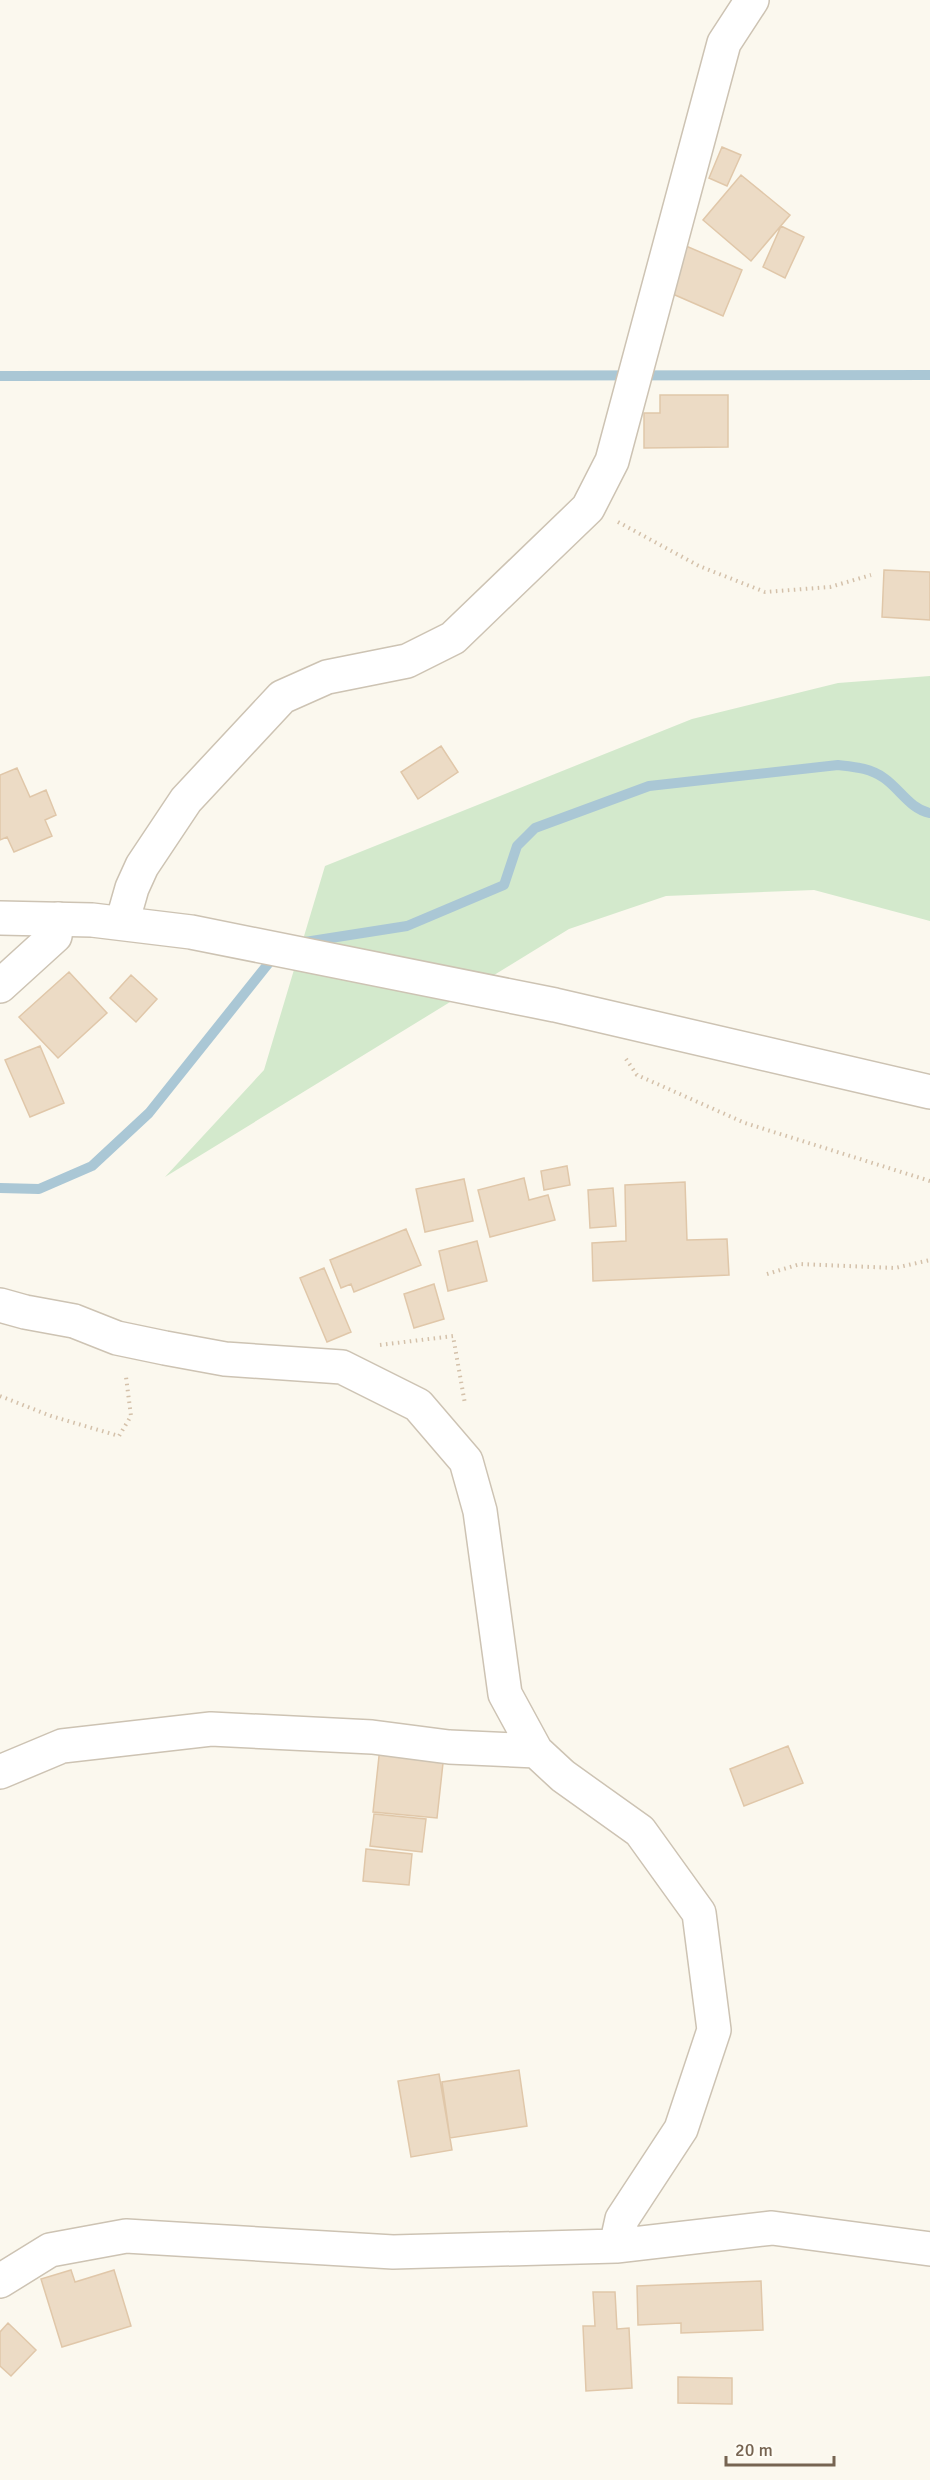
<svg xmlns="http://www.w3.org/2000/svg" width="930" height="2480" font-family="Signika,sans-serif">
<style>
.green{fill:#d3e9cc}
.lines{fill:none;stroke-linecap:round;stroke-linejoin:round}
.stream{stroke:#aac7d5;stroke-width:10}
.building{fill:#ecdbc5;stroke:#e0c7a9;stroke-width:1.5}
.minor-casing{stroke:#cdc3b3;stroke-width:36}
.tertiary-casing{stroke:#cdc3b3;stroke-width:36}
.path{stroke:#d4c1aa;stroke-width:4;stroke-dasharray:1.5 4.5;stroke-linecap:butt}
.minor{stroke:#fff;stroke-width:33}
.tertiary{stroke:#fff;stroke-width:33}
</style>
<rect width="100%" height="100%" fill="#fbf8ee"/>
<path class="green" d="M930,676V921L814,890L666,896L569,929L165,1177L264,1070L325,866L692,719L838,683Z"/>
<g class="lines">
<path class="stream" d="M0,376L930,375
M305,942L407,926L504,885L517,846L535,828L649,786L838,765C855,767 870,768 884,778C900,789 910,809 930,813
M0,1188L39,1189L92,1166L149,1113L276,954"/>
</g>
<path class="building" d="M722,147L741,155L727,186L709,178Z
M741,175L790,215L751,261L703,220Z
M781,226L804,237L785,278L763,267Z
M679,243L742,270L723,316L659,288Z
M660,395H728V447L644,448V413H660Z
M884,570L930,572V620L882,617Z
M441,746L458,772L418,799L401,772Z
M17,768L30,797L46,790L56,815L45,820L52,836L14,852L7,837L0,840V775Z
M69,972L107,1013L58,1058L19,1017Z
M131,975L157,999L136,1022L110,998Z
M40,1046L64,1103L30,1117L5,1060Z
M567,1166L570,1185L544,1190L541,1171Z
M524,1178L529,1200L548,1195L555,1220L490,1237L478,1190Z
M464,1179L473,1221L425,1232L416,1189Z
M685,1182L687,1240L727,1239L729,1275L593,1281L592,1243L626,1241L625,1185Z
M613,1188L616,1226L590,1228L588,1190Z
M406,1229L421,1265L354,1292L351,1284L341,1288L330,1260Z
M477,1241L487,1281L448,1291L439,1251Z
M324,1268L351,1332L327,1342L300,1278Z
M434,1284L444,1319L414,1328L404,1294Z
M788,1746L803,1783L744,1806L730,1769Z
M380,1747L444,1754L437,1818L373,1812Z
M374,1814L426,1819L422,1852L370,1846Z
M366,1849L412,1854L409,1885L363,1881Z
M519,2070L527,2126L450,2138L442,2082Z
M439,2074L452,2150L411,2157L398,2081Z
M71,2270L75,2282L114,2270L131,2326L62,2347L41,2279Z
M761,2281L763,2330L681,2333V2323L638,2325L637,2286Z
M593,2292H615L617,2329L629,2328L632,2388L586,2391L583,2326H595Z
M8,2323L36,2350L11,2376L0,2366V2332Z
M678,2377L732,2378V2404L678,2403Z"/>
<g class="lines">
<g class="minor-casing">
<path id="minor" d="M122,923L132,888L142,866L186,800L282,697L327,677L407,661L453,638L588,508L612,461L724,43L752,0
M0,986L55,936L58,919
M0,1305L25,1312L74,1321L117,1338L165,1348L225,1359L342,1367L418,1405L466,1461L480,1511L505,1694L536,1751L563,1776L640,1831L699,1913L714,2030L681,2129L622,2219L616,2246
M0,1772L62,1746L211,1729L372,1737L449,1747L536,1751
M0,2281L50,2250L126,2236L393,2252L616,2246L772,2228L930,2249"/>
</g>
<g class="tertiary-casing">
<path id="tertiary" d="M0,918L92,920L191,932L555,1005L930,1092"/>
</g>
<path class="path" d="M618,522L699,566L765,592L830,587L871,575
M626,1059L637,1075L745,1123L930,1181
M767,1274L800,1264L895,1268L930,1260
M380,1345L453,1336L465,1404
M0,1396L51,1416L119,1436L131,1416L126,1377"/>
<use href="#minor" class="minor"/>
<use href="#tertiary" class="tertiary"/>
</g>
<path d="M726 2456v9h108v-9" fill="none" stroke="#766451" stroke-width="3"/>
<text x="735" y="2456" font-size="18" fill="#766451" stroke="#fefcf4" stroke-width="4.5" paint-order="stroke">20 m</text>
</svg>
